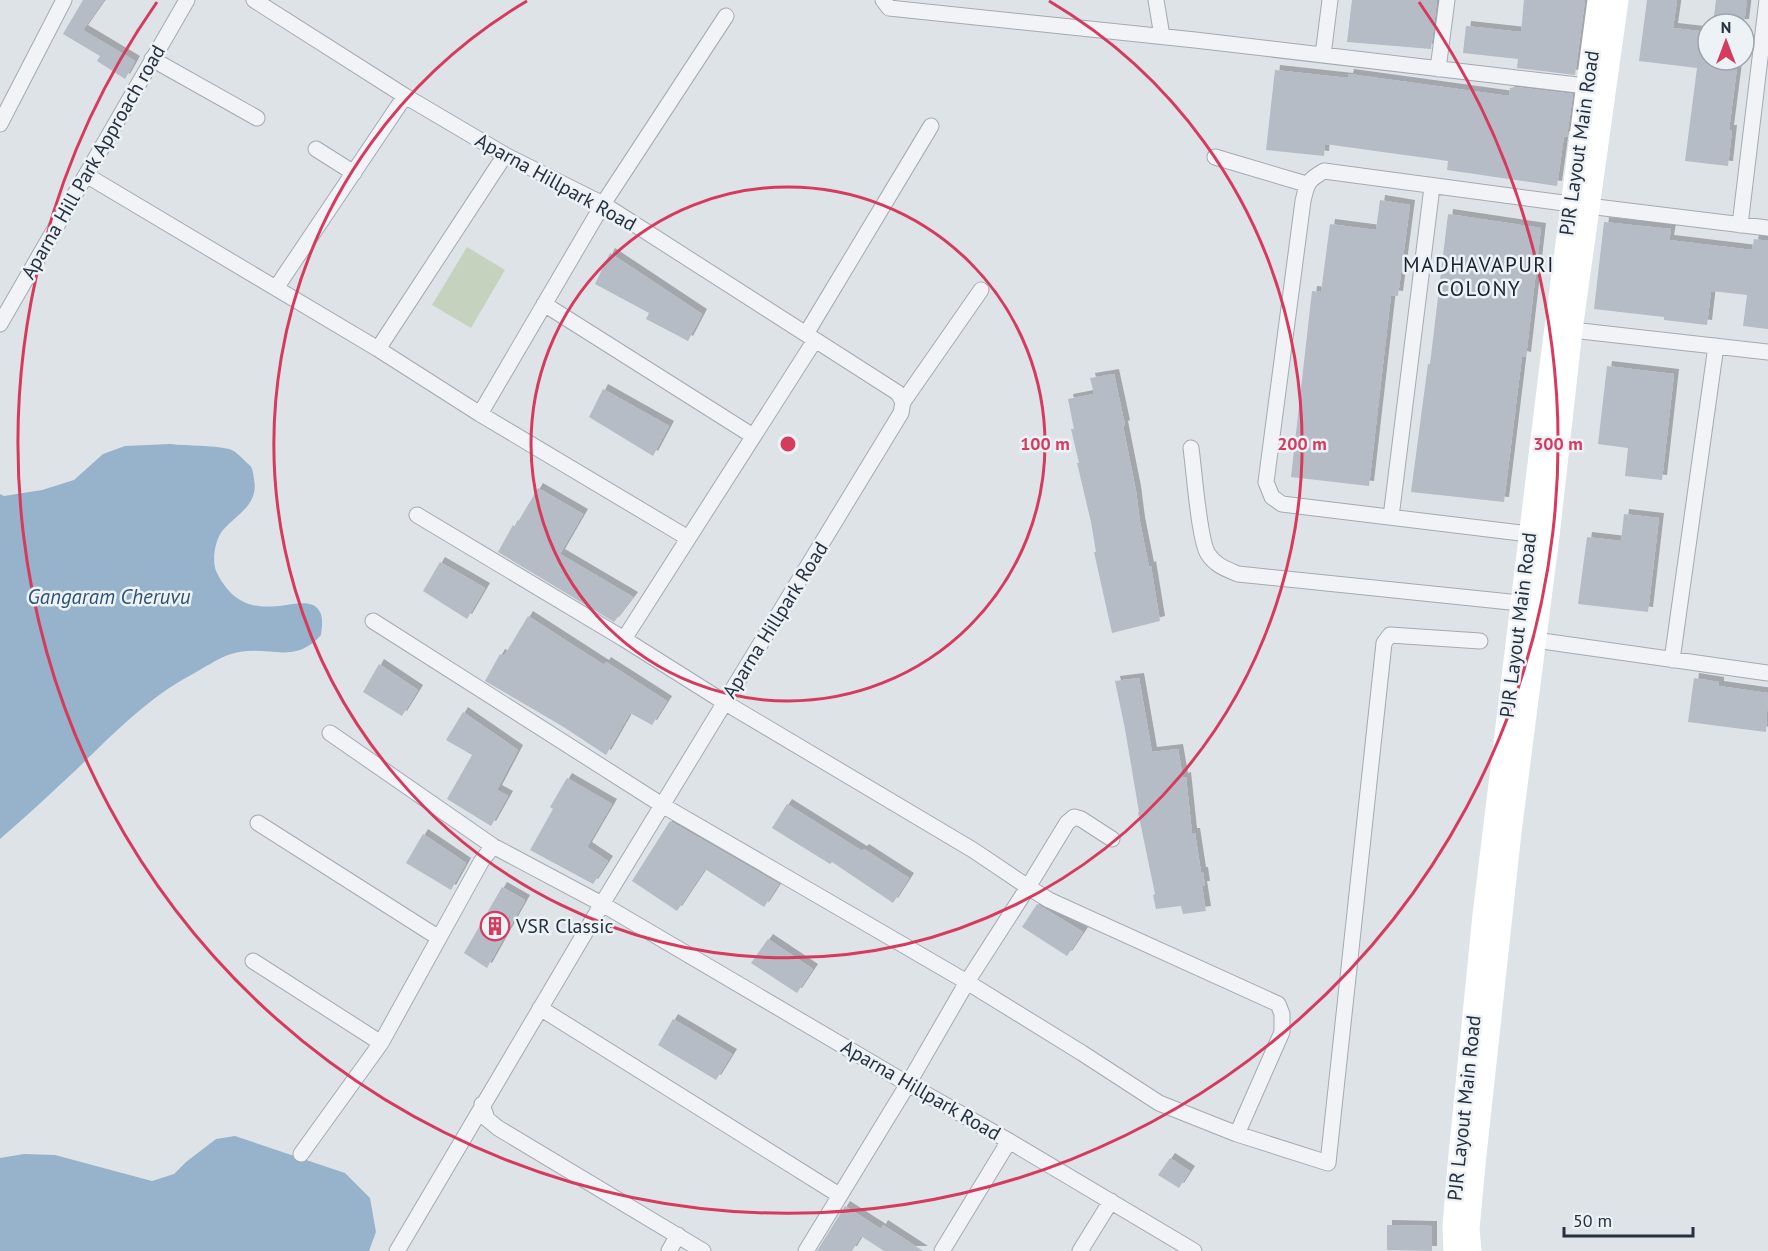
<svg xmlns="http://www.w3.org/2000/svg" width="1768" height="1251" font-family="'PT Sans',sans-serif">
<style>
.green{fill:#c5d3be}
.water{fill:#96b3cb}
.building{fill:#b5bcc6;filter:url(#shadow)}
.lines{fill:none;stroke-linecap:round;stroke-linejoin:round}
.street-casing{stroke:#a3aab2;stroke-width:17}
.street{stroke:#f1f3f7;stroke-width:15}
.secondary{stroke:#fff;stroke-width:21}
.ring{fill:none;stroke:#d63a5c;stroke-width:3}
.labels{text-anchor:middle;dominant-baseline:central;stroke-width:5;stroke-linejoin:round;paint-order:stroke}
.street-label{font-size:20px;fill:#263140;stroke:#edf2f6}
.poi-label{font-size:20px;fill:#263140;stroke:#edf2f6;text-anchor:start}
.neighbourhood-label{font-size:21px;letter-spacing:1.5px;fill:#192231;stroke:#edf2f6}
.water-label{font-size:21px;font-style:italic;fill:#2e5376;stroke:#edf2f6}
.centre{fill:#d63a5c;stroke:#edf2f6;stroke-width:3}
.ring-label{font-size:18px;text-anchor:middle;font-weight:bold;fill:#d63a5c;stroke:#edf2f6;stroke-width:5;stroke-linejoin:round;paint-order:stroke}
</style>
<defs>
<filter id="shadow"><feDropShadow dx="5" dy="-5" stdDeviation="0" flood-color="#0004"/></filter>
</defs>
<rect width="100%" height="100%" fill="#dee3e8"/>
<path class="green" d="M467,247L505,270L471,328L432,305Z"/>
<path class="water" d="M170,444C189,446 211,445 229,449C236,451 242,458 247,463C253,467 253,472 254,479C259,505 237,514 223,530C215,539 211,562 217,573C248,635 302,588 318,609C324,616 322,626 321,635C293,667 266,643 231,654C218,658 204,668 191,675C148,698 113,734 78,768C52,792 27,816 0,839V494L4,496L42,490L74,480L103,454L125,446Z
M235,1136L345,1173L370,1198L376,1232L369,1251H0V1158L24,1154L55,1155L152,1181L174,1174L186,1162L216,1139Z"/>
<path class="building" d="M83,0H104L83,30L135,61L125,79L97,61L100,56L63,34Z
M1352,0H1437L1431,49L1347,42Z
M1524,0H1585L1575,75L1517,68L1518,59L1463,53L1466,26L1521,32Z
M1647,0H1677L1673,28L1708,32V60H1738L1729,130H1732L1728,166L1685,161L1697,68L1639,61Z
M1716,0H1747L1744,24H1713Z
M1275,70L1348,78L1349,74L1509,96L1510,88L1515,87L1573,94L1567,137L1564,136L1557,186L1447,170L1448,161L1325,144L1324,156L1266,150Z
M1380,200L1410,205L1398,296L1391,295L1369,486L1291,477L1312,291L1321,292L1330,224L1376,230Z
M1448,214L1541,228L1526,357L1522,356L1504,502L1411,492L1428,364H1430Z
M1604,222L1671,229L1669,240L1752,250L1754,239L1768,241V329L1743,326L1747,295L1711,291L1707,325L1664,320V317L1594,309Z
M610,253L702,314L688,341L646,319L649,313L595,284Z
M1607,366L1674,374L1662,480L1625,476L1628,448L1598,444Z
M1114,374L1125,425L1123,426L1136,491L1140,522L1149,567L1151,566L1160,621L1112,633L1094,552H1096L1091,522L1077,463H1079L1071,429H1074L1068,399L1094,394L1090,378Z
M603,389L669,426L653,456L589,417Z
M538,488L583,514L560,554L633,597L614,622L498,552L513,525L515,527Z
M1624,514L1659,518L1648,612L1578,604L1587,537L1621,541Z
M440,562L485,588L467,619L423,591Z
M528,616L604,665L606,662L667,701L652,725L630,713L606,755L562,726L485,681L500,654L504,656Z
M379,664L418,690L402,716L363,692Z
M1139,678L1152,752L1178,749L1183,778L1186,777L1192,833H1195L1201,872H1203L1205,886H1202L1206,911L1183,914L1181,906L1156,909L1153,895L1155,894L1138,812H1139L1125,729L1115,681Z
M1694,678L1719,682V686L1768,693L1766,732L1688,722Z
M463,712L518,750L497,790L508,796L491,826L447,799L472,755L446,740Z
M567,778L612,804L587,847L608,861L593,884L530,850L553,809L550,807Z
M787,804L862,851L864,849L909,878L893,903L832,862L830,864L772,828Z
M670,821L779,884L764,907L705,869L677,911L632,881Z
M423,834L466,863L451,890L406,863Z
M502,887L525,900L487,968L464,953Z
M1037,904L1083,932L1067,956L1022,927Z
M768,939L813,969L797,993L751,963Z
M673,1019L732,1054L716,1080L658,1045Z
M1170,1158L1190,1171L1179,1188L1158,1175Z
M845,1206L881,1229L883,1225L923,1251H884L861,1236L852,1251H817Z
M1387,1225L1432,1226V1251L1387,1250Z"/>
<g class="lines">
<g class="street-casing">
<path id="street" d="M254,0L405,96L505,155L603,204L898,393L903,402L901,413L602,904L397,1251
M883,0L889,8L1195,40L1586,86
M1156,0L1162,36
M1323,55L1330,0
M152,59L257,118
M1438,69L1447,0
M0,124L64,0
M316,149L354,173
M1215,157L1306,184
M86,175L378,349L480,414L688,538
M1588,206L1768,228
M1740,225L1767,0
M276,288L405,96
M544,304L753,436
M0,324L187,0
M1572,330L1768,352
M806,334L931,126
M378,349L505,155
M903,402L981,290
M480,414L603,204L726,16
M1191,448C1194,469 1199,540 1208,554C1215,565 1226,569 1238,574L1520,603
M417,515L624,639L724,702L973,850L1028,887L1067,823L1074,817L1081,819L1112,839
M1391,517L1432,187
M1529,534L1282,504L1272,497L1266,482L1303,201C1307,183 1308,180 1324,171L1571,204
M373,621L662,805L967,982L1082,1053L1159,1103L1237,1134L1328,1163L1384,643L1390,635L1480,641
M624,639L815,340
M1528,639L1768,673
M1672,660L1716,346
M330,733L493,846
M258,823L439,938
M253,961L381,1043
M540,1008L839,1195
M482,1104L487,1119L498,1128L703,1251
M301,1154L381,1043L481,862L493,846L602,904L908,1084L1009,1141L1194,1251
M669,1251L678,1235
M806,1251L908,1084L967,982L1028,887L1049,900L1278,1004L1282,1014V1032L1237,1134
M942,1251L1009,1141
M1080,1251L1111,1201"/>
</g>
<use href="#street" class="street"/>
<path class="secondary" d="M1454,1251L1453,1227L1458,1165L1483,915L1550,366L1598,0
M1471,1251L1469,1229L1475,1164L1511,832L1549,536L1572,330L1618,0"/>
</g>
<g class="ring">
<circle cx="788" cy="444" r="257"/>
<path d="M1049 1A514 514 0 1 1 527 1"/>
<path d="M1419 2A770 770 0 1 1 157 2"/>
</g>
<defs>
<g id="building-ring" transform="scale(1.5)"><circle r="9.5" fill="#edf2f6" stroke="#d63a5c" stroke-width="1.5"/><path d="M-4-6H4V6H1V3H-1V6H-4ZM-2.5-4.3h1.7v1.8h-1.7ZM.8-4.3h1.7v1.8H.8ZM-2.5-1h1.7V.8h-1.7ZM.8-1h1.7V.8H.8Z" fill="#d63a5c"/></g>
</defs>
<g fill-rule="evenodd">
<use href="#building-ring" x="495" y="926"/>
</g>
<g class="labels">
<g class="street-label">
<text transform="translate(1579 143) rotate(-82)">PJR Layout Main Road</text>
<text transform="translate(93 162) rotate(-60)">Aparna Hill Park Approach road</text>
<text transform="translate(556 182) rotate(29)">Aparna Hillpark Road</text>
<text transform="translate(775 620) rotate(-58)">Aparna Hillpark Road</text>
<text transform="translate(1518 625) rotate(-83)">PJR Layout Main Road</text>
<text transform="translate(921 1090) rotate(30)">Aparna Hillpark Road</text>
<text transform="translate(1464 1108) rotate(-84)">PJR Layout Main Road</text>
</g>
<g class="poi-label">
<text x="516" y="926">VSR Classic</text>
</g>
<g class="neighbourhood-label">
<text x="1479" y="264">MADHAVAPURI<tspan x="1479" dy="24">COLONY</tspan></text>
</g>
<g class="water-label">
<text x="109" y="596">Gangaram Cheruvu</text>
</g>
</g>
<circle cx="788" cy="444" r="9" class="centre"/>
<g class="ring-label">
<text x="1045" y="450">100 m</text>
<text x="1302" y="450">200 m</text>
<text x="1558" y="450">300 m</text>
</g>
<g transform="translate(1726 42)"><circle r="28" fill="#edf2f6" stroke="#9da5ad" stroke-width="1.5"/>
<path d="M0-4.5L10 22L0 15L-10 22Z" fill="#d63a5c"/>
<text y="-9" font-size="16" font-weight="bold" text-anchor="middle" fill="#263140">N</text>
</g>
<path d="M1564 1227v9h129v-9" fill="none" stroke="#263140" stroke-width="3"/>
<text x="1573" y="1227" font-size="18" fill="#263140" stroke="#edf2f6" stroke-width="4.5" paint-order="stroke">50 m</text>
</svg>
